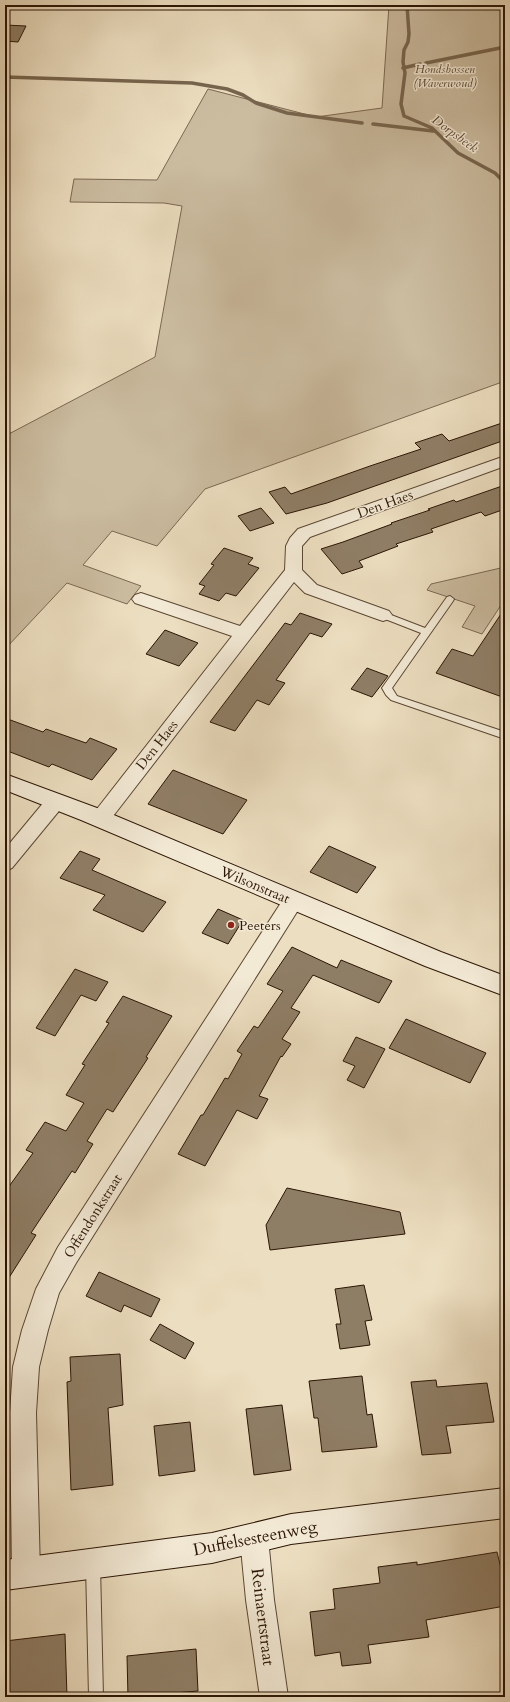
<svg xmlns="http://www.w3.org/2000/svg" width="510" height="1702" font-family="Cardo,serif">
<style>
.green{fill:#cbbca0;stroke:#7b6852}
.lines{fill:none;stroke-linecap:round;stroke-linejoin:round}
.stream{stroke:#77654e;stroke-width:3.5}
.building{fill:#8f7e66;stroke:#2b1504}
.lane-casing{stroke:#5b4733;stroke-width:2}
.street-casing{stroke:#5b4733;stroke-width:2}
.secondary-casing{stroke:#2b1504;stroke-width:2}
.lane{fill:#f3ead6;fill-rule:evenodd}
.street{fill:#f3ead6;fill-rule:evenodd}
.secondary{fill:#f3ead6;fill-rule:evenodd}
.poi-dot{fill:#8f2418;stroke:#f3ead6;stroke-width:1.5}
.labels{text-anchor:middle;dominant-baseline:central;stroke-width:3;stroke-linejoin:round;paint-order:stroke}
.far-park-label{font-size:12px;font-style:italic;fill:#5b4733;stroke:#f3ead6}
.far-water-label{font-size:13px;font-style:italic;fill:#5e4a36;stroke:#f3ead6}
.street-label{font-size:14px;fill:#2b1504;stroke:#f3ead6}
.poi-label{font-size:14px;fill:#2b1504;stroke:#f3ead6;text-anchor:start}
.near-street-label{font-size:17px;fill:#2b1504;stroke:#f3ead6}
</style>
<rect width="100%" height="100%" fill="#ecdec0"/>
<filter id="stains"><feTurbulence type="fractalNoise" baseFrequency=".005" numOctaves="4"/><feColorMatrix values="0 0 0 0 .2 0 0 0 0 .09 0 0 0 0 .02 0 0 0 .5 -.17"/></filter>
<radialGradient id="worn" r=".72"><stop offset=".6" stop-color="#630" stop-opacity="0"/><stop offset="1" stop-color="#630" stop-opacity=".3"/></radialGradient>
<path class="green" d="M389,5H505V381L205,489L157,546L112,531L83,565L141,586L127,604L67,583L6,648H5V436L155,357L182,206L164,203L70,202L74,179L157,180L208,89L316,117L382,108Z
M505,567V599L482,634L462,627L475,606L427,590L431,584Z"/>
<g class="lines">
<path class="stream" d="M407,5L409,34L408,42L404,50L403,62L405,73L401,104L404,116L432,128L458,153L495,173L505,183
M426,63L505,47
M403,68L420,64
M5,77L192,83L227,89L243,95L256,103L287,113L362,123
M373,124L433,131"/>
</g>
<path class="building" d="M5,25L26,26L18,42L5,41Z
M505,422V440L327,503L286,514L269,492L285,487L291,494L370,466L421,449L415,443L442,434L449,441Z
M505,485V509L485,516L481,512L431,529L433,532L396,544L398,546L359,561L363,567L342,574L321,549L343,542L392,524L391,523L430,510L428,509L454,500L456,502Z
M261,508L274,523L250,531L238,516Z
M224,548L253,558L248,564L259,568L236,596L226,593L219,601L199,594L205,586L199,584L214,565L211,564Z
M505,608V698L436,673L452,649L473,656Z
M300,613L332,624L322,637L310,633L276,680L285,683L269,705L257,700L235,731L210,722L285,623L291,625Z
M165,630L198,643L179,666L146,654Z
M367,668L388,676L372,697L351,689Z
M5,718L43,732L46,729L86,743L90,738L117,749L92,780L52,764L49,767L5,750Z
M173,770L247,800L223,834L148,804Z
M329,846L376,867L357,893L310,872Z
M80,851L100,859L92,870L166,902L143,932L93,910L105,895L60,878Z
M218,909L243,920L228,944L202,933Z
M292,947L337,968L341,960L392,981L379,1003L313,975L291,1008L300,1012L282,1039L291,1044L282,1057L281,1056L259,1096L268,1099L257,1119L237,1110L205,1166L178,1154L201,1115H203L225,1078L228,1079L242,1054L237,1051L254,1026L258,1028L283,991L267,984Z
M75,969L108,982L96,1001L81,995L55,1036L36,1028Z
M123,996L172,1016L146,1057L148,1058L113,1112L107,1109L87,1141L93,1144L75,1173L72,1171L31,1233L36,1235L5,1284V1192L33,1153L26,1150L45,1122L66,1131L84,1103L66,1095L85,1065L82,1064L109,1023L106,1022Z
M406,1019L486,1053L470,1083L389,1048Z
M356,1037L385,1049L364,1088L347,1080L355,1066L343,1061Z
M287,1188L400,1212L405,1234L270,1250L266,1225Z
M99,1272L160,1299L151,1317L124,1305L121,1312L86,1296Z
M364,1285L372,1320L365,1321L370,1345L340,1349L336,1324H341L335,1289Z
M160,1324L194,1343L185,1359L150,1340Z
M120,1354L123,1405L108,1408L113,1485L71,1490L67,1382L71,1381L70,1357Z
M362,1376L367,1415L372,1414L377,1447L322,1452L318,1418H314L309,1381Z
M436,1380L437,1387L487,1383L494,1422L446,1426L451,1453L422,1455L411,1382Z
M282,1405L291,1470L254,1475L246,1409Z
M190,1422L195,1471L159,1476L154,1426Z
M497,1552L505,1585V1606L426,1620L429,1637L368,1645L371,1663L342,1666L340,1652L315,1656L310,1612L335,1609L333,1589L380,1583L378,1567L417,1562V1565Z
M65,1634L67,1697H5V1641Z
M196,1649L198,1691L128,1697L127,1656Z"/>
<g class="lines">
<g class="lane-casing">
<path id="lane" d="M450,596L454,599L453,601L392,688L397,696L505,732V739L391,700L386,695L382,688L421,633L380,617L379,615L380,613H386L425,628L447,597Z
M93,1558L98,1560L100,1565L103,1697H89L86,1565L88,1560Z"/>
</g>
<g class="street-casing">
<path id="street" d="M505,456V466L310,537L302,546V570L317,585L389,611L392,615L389,619L383,621L377,619L305,593L294,582L107,824L100,826L93,824L90,819L93,814L232,636L135,603L132,599L135,595L141,593L240,626L285,570L286,546L290,538L298,529Z
M56,794L63,796L66,801L63,806L12,868L5,871V849L49,796Z
M293,893L300,895L303,901L300,907L76,1263L59,1293L48,1330L39,1367L36,1413L40,1573L36,1583L26,1587L16,1583L12,1573L10,1413L13,1367L22,1330L36,1289L58,1247L286,895Z
M254,1524L264,1528L268,1538L274,1600L288,1697H260L246,1600L240,1538L244,1528Z"/>
</g>
<g class="secondary-casing">
<path id="secondary" d="M5,774L97,808L441,952L505,976V996L425,966L81,820L5,790Z
M505,1488V1518L291,1544L212,1563L5,1590V1560L212,1533L291,1514Z"/>
</g>
<use href="#lane" class="lane"/>
<use href="#street" class="street"/>
<use href="#secondary" class="secondary"/>
</g>
<circle class="poi-dot" cx="231" cy="925" r="4"/>
<g class="labels">
<g class="far-park-label">
<text x="445" y="69">Hondsbossen<tspan x="445" dy="14">(Waverwoud)</tspan></text>
</g>
<g class="far-water-label">
<text transform="translate(455 134) rotate(36)">Dorpsbeek</text>
</g>
<g class="street-label">
<text transform="translate(385 504) rotate(-20)">Den Haes</text>
<text transform="translate(157 745) rotate(-52)">Den Haes</text>
<text transform="translate(255 885) rotate(23)">Wilsonstraat</text>
<text transform="translate(93 1216) rotate(-58)">Offendonkstraat</text>
</g>
<g class="poi-label">
<text x="239" y="925">Peeters</text>
</g>
<g class="near-street-label">
<text transform="translate(255 1538) rotate(-11)">Duffelsesteenweg</text>
<text transform="translate(263 1617) rotate(83)">Reinaertstraat</text>
</g>
</g>
<rect width="510" height="1702" fill="none" stroke="#ecdec0" stroke-width="20"/>
<rect x="6" y="6" width="498" height="1690" fill="none" stroke="#2b1504" stroke-width="2"/>
<rect x="10" y="10" width="490" height="1682" fill="none" stroke="#2b1504"/>
<rect width="100%" height="100%" filter="url(#stains)"/>
<rect width="100%" height="100%" fill="url(#worn)"/>
</svg>
